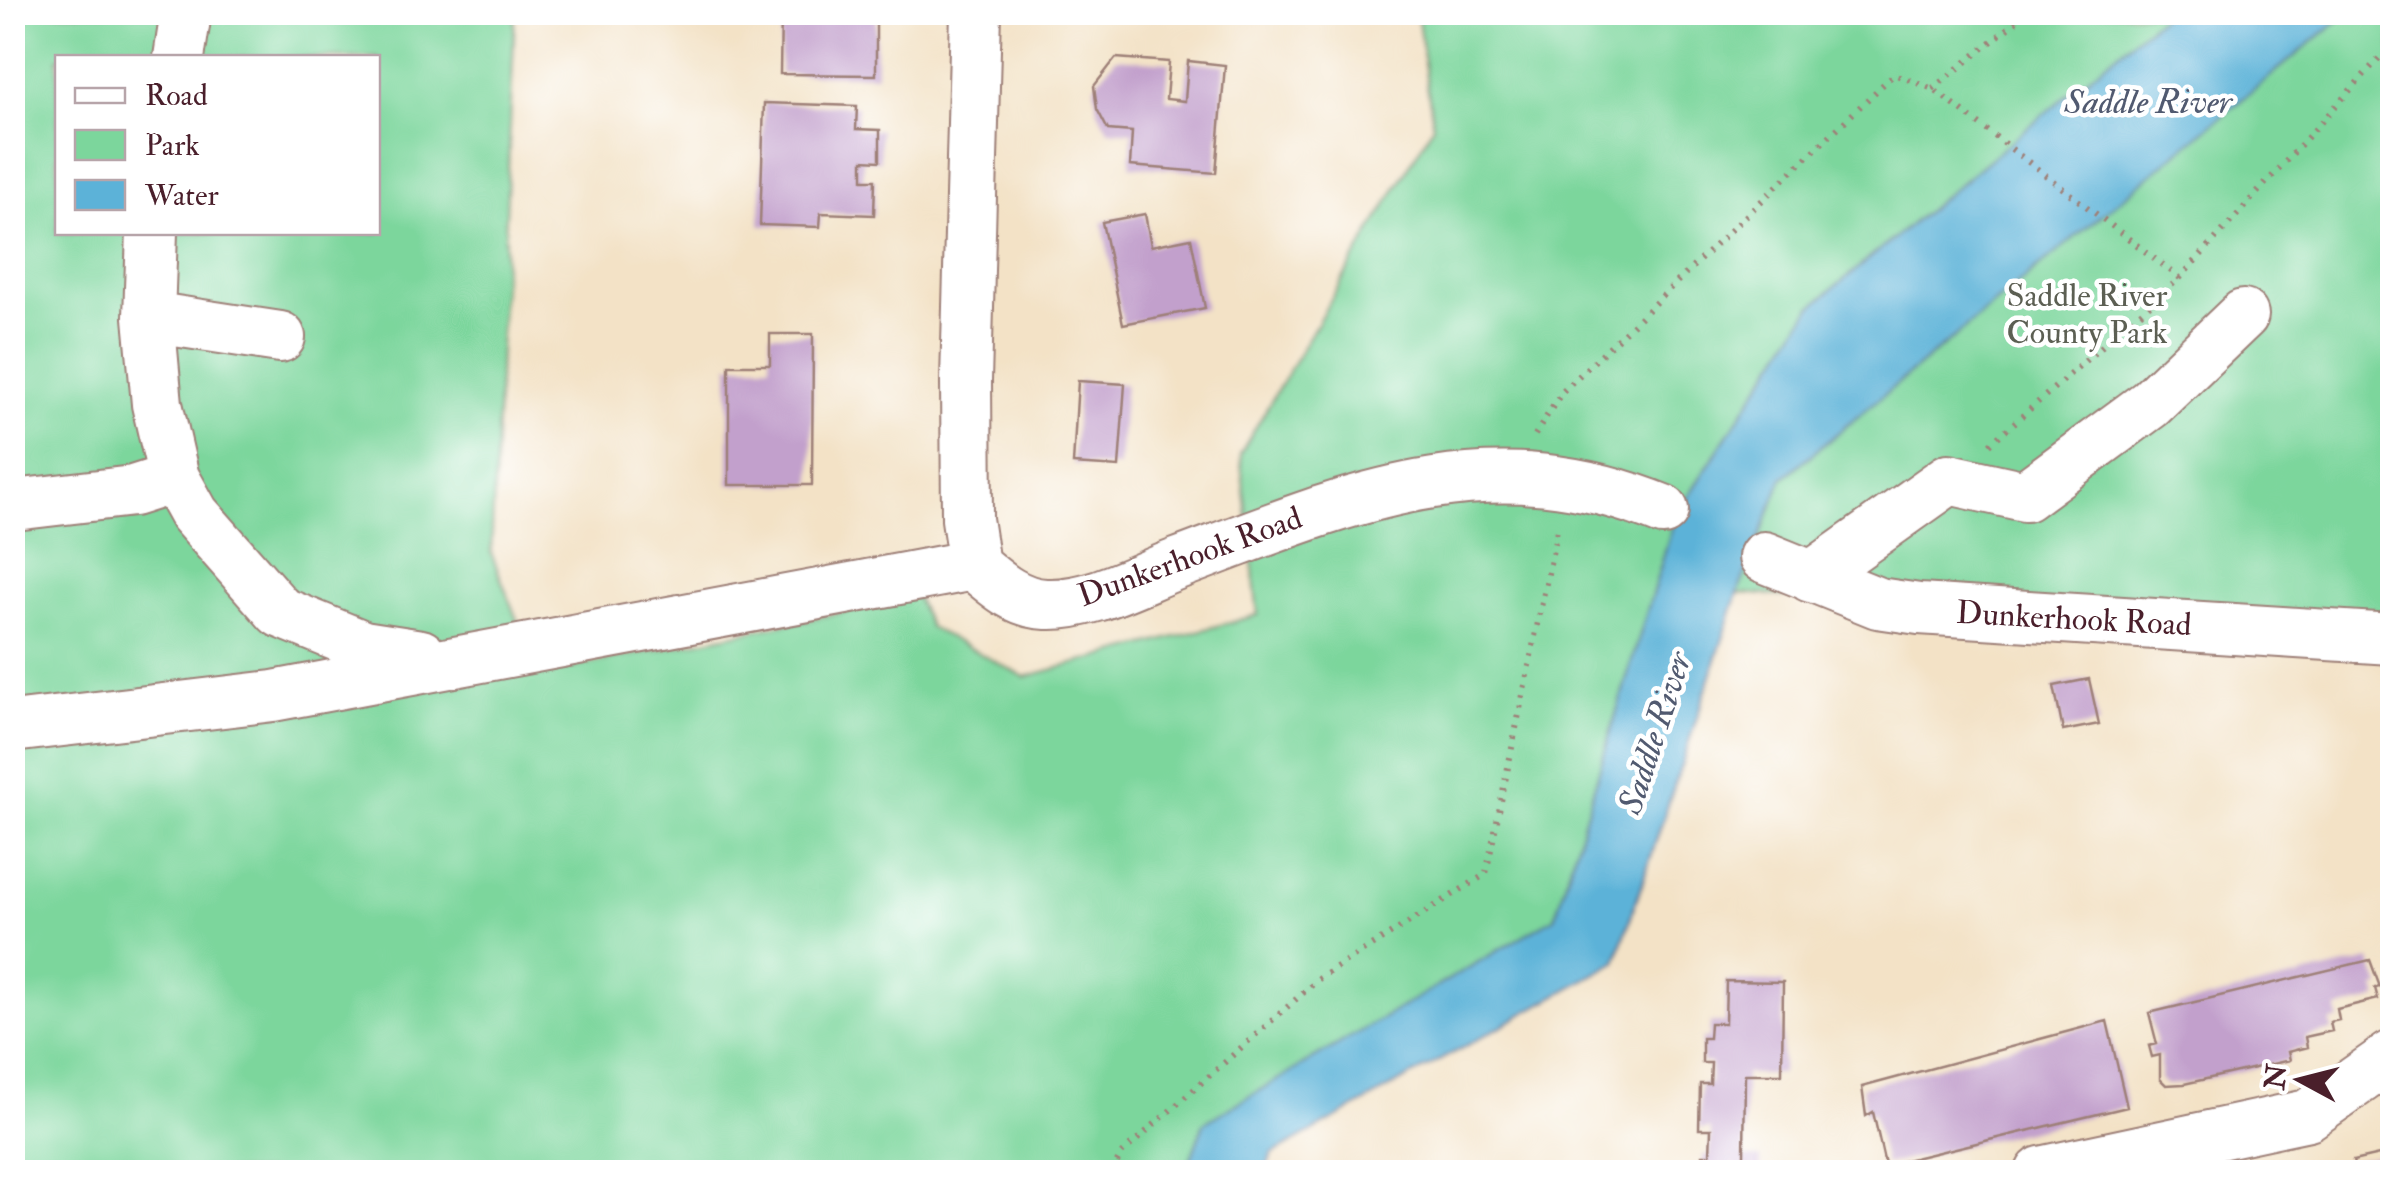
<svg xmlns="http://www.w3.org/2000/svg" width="2405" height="1185" font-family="'IM FELL Double Pica',serif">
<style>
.green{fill:#7cd69c;stroke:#637a64;stroke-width:2.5;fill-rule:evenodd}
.water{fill:#5cb2d8;stroke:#536882;stroke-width:2.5}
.building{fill:#c2a0cc}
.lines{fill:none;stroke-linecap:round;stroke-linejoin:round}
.minor-casing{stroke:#9e8078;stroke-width:54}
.path{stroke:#9e8078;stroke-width:6;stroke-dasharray:2.5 8;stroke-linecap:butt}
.minor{stroke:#fff;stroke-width:50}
.labels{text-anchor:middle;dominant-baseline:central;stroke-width:9;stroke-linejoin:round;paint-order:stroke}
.park-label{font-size:32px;fill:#5c5f53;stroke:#fff}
.street-label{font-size:32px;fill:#4a1f2b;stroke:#fff}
.water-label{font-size:35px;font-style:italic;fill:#515a70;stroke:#fff}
</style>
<rect width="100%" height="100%" fill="#fff"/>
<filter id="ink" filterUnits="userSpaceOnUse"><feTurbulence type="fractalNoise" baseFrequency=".01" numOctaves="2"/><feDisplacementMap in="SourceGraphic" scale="20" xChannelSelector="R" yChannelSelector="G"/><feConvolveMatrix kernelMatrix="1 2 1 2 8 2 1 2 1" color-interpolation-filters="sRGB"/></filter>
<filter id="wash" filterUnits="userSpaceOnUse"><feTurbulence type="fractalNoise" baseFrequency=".0048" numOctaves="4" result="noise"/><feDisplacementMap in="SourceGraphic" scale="40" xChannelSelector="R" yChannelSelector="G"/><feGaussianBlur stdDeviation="2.25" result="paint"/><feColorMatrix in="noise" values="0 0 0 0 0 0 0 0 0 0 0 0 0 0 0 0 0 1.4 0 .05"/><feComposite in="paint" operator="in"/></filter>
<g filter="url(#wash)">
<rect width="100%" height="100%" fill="#f3e2c6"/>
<path class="green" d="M12,13H515L491,553L538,674L916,597L929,627L1025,677L1258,615L1240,454L1433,126L1417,13H2392V639L1738,593L1616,962L1272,1154L1265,1172H13ZM58,58H378V232H58Z"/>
<path class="water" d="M2166,13H2347L1783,478L1738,593L1616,962L1272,1154L1265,1172H1186L1204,1123L1555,917L1676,515L1811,307Z"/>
<g id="blocks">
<path class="building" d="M781,12H876V75L780,74Z
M1116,58L1169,62L1166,99L1185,101L1188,61L1225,65L1216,173L1130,166L1132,132L1108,130L1097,109L1094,86Z
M764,103L857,106L856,129L880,130V161L863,160V180H875L874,215L821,213L820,227L760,225Z
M1145,214L1151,246L1191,238L1205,308L1123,324L1102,222Z
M770,334H813L812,485H729V365H770Z
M1078,381L1125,384L1119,467L1073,464Z
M2089,679L2099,724L2063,731L2054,686Z
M2370,960L2380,987L2375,988L2378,999L2337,1009L2339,1020L2330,1022L2332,1031L2305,1037L2307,1047L2288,1052L2290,1060L2184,1084L2166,1085L2160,1079V1055L2152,1057L2149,1046L2157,1044L2149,1013Z
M1726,981L1783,982L1782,1074H1745L1744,1157L1761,1158V1172H1703V1155H1710L1711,1129H1699L1700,1084H1710L1711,1063H1702V1038H1709L1710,1023H1725Z
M2107,1021L2127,1107L1885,1165L1873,1112L1866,1116L1862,1087Z
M2392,1152V1172H2356L2353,1161Z"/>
</g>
</g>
<g filter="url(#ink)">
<use href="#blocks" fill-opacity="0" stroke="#9e8078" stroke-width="2.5"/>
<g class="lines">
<g class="minor-casing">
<path id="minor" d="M976,12L966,381L967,519L974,565C996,584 1017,603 1046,604C1090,606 1137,579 1177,564C1345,501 1485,437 1663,510
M179,58L186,12
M152,232L149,317L157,404L174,478L194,514L280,612L363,646L421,655
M149,317L280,337
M14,505L133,491L174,478
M1764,557L1878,603L1919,609L2392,639
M1811,577L1949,479L2025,496L2150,404L2243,315
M12,727L273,696L974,565
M2041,1172L2308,1115L2392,1056"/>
</g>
<path class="path" d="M1933,89L2028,12
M1535,435L1562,392L1894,74L1933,89L2180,278
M1990,444L2180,278L2392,44
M12,1172H17
M1112,1172L1122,1153L1320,978L1486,874L1558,525"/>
<use href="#minor" class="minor"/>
</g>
</g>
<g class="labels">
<g class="park-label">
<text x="2087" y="296">Saddle River<tspan x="2087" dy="37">County Park</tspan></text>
</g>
<g class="street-label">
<text transform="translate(1190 557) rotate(-20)">Dunkerhook Road</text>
<text transform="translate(2074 619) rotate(3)">Dunkerhook Road</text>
</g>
<g class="water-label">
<text x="2148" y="102">Saddle River</text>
<text transform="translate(1655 733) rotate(-72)">Saddle River</text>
</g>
</g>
<rect width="2405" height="1185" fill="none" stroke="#fff" stroke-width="50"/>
<rect x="55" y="55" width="325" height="180" fill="#ffffff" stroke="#b7a5aa" stroke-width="2.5"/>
<rect x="75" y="88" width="50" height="15" fill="#ffffff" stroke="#b7a5aa" stroke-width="2.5"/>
<text x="145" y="105" font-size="30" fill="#4a1f2b">Road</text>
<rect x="75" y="130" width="50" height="30" fill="#7cd69c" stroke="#b7a5aa" stroke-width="2.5"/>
<text x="145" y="155" font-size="30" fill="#4a1f2b">Park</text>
<rect x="75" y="180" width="50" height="30" fill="#5cb2d8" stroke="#b7a5aa" stroke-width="2.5"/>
<text x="145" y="205" font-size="30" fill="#4a1f2b">Water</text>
<g transform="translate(2300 1080) rotate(277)" stroke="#ffffff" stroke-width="8" paint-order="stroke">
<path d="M0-8L18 38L0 25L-18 38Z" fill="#4a1f2b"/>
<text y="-15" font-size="28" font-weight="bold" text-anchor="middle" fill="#4a1f2b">N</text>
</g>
</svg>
